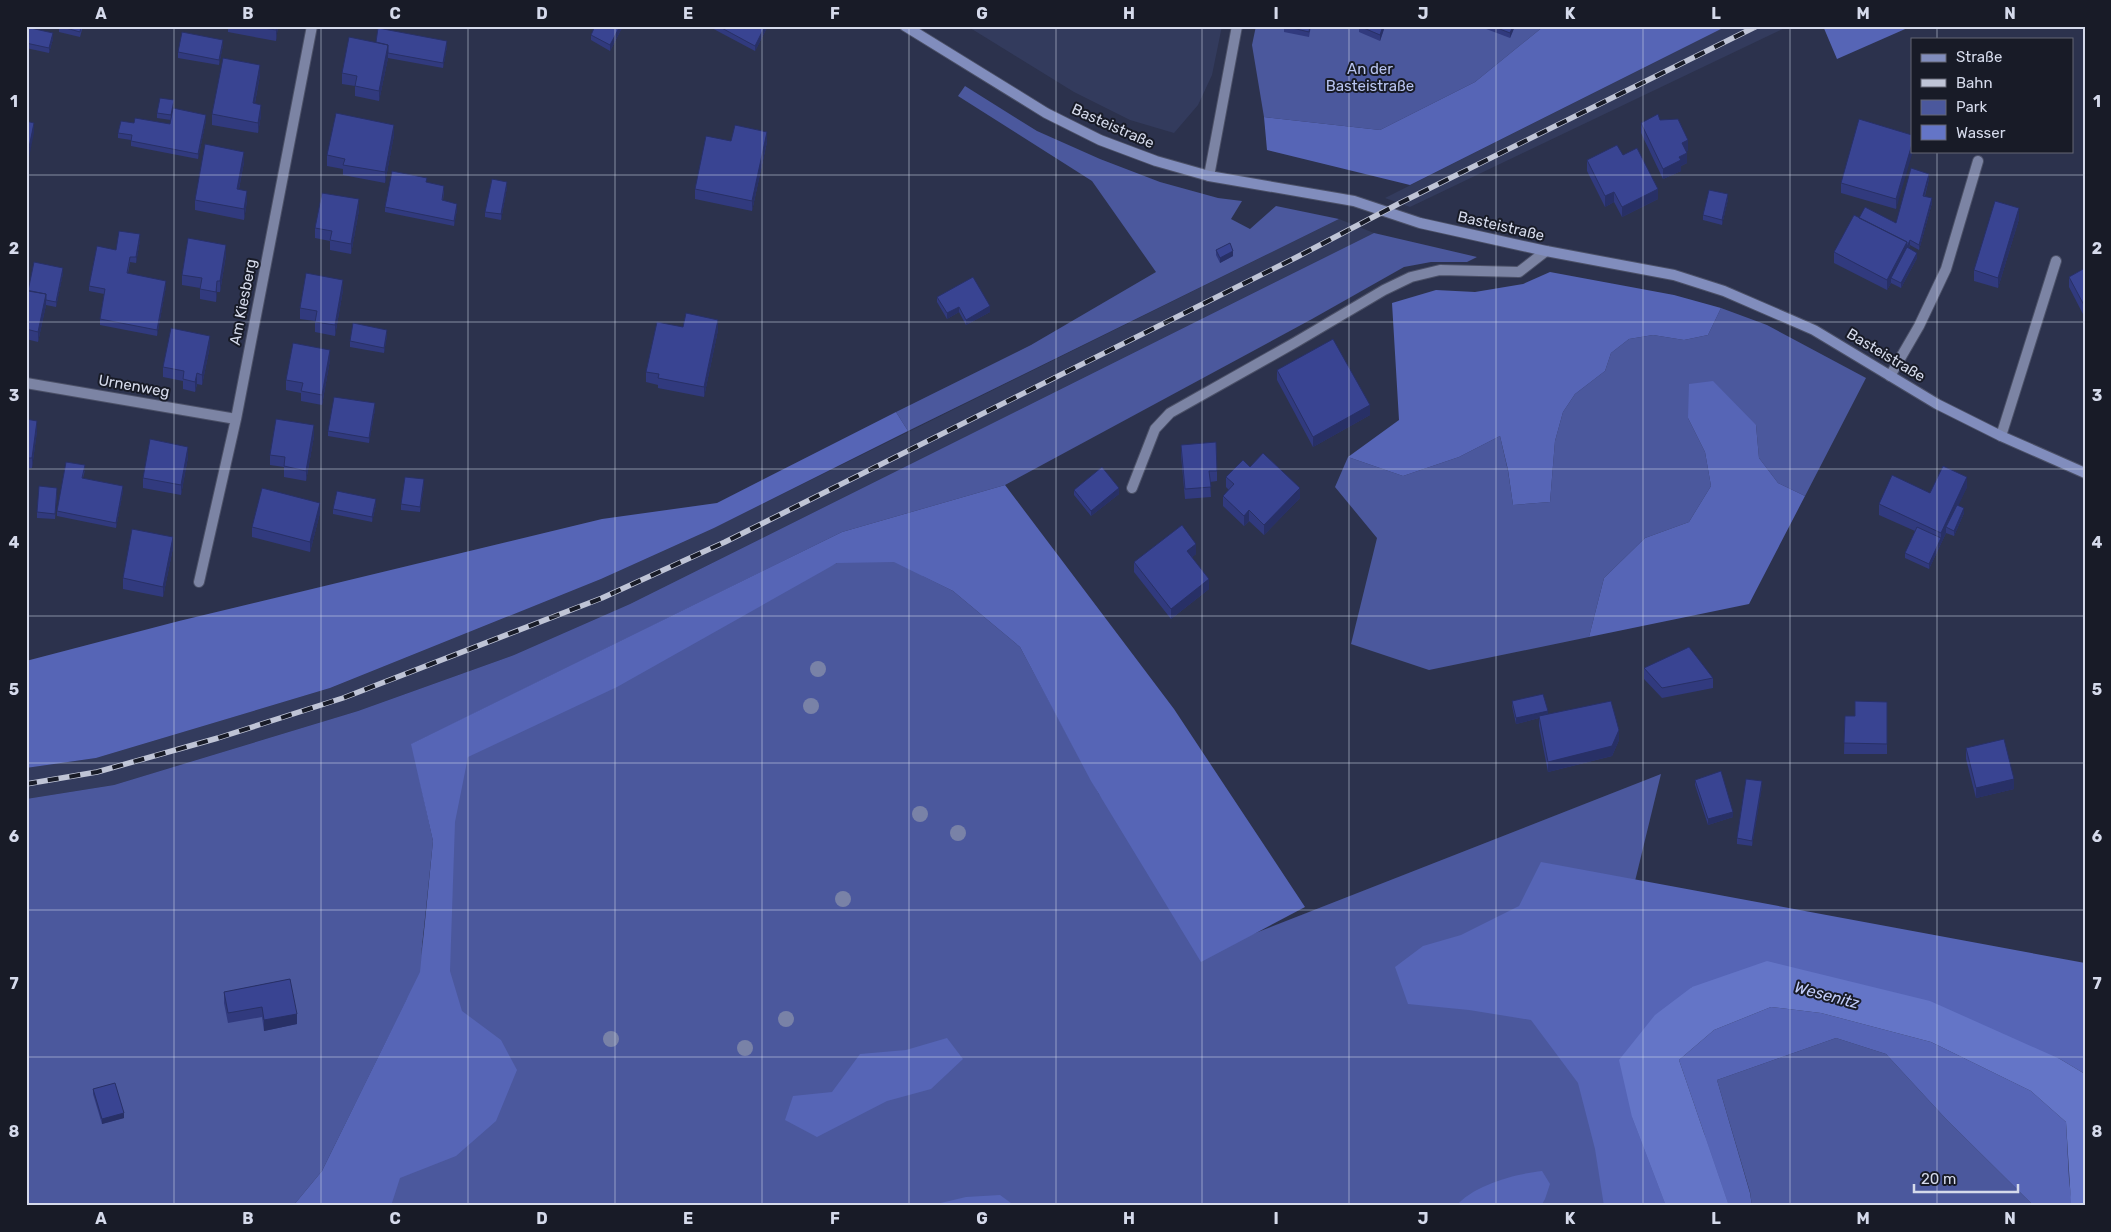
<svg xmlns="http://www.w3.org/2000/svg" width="2111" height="1232" font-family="Rubik,sans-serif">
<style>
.built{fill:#333b5d}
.green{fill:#4b589d}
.forest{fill:#5665b6}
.water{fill:#6475c7}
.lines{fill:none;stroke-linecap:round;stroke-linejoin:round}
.lane-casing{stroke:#4b5067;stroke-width:12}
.street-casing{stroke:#4b5067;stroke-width:12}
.secondary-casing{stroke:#4b5067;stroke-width:12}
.lane{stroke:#7c84a4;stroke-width:10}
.street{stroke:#7c84a4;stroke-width:10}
.secondary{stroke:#818dbd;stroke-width:10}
.rail-casing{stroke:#bfc4d6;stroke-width:5.5}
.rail{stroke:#181b27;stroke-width:4;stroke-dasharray:11;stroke-linecap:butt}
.tree{fill:#7982a7}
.wall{fill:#313a7e}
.shaded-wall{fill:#283066}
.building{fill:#394492;stroke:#283066}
.grid{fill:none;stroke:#d5daeb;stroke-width:1;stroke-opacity:0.55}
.labels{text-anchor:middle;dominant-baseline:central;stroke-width:4;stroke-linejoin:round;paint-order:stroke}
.park-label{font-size:15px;fill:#b8c4f0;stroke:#181b27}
.street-label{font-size:15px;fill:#d5daeb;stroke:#181b27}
.water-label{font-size:16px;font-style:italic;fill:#c2cdfa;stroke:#181b27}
.neatline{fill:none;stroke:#d5daeb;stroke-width:2}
.grid-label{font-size:16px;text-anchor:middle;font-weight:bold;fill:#d5daeb}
</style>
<rect width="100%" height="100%" fill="#2c324d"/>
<path class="built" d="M967,26H1222L1212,75L1198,105L1174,133L1130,120L1074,92Z
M1727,26H1789L1410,207L1385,198Z
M1339,219L1374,233L630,604L514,655L358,711L114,785L26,799V768L96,758L330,688L601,579L714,528Z"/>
<path class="green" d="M1256,26H1544L1475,82L1380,130L1264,117L1252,45Z
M965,86L1037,131L1100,159L1160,182L1218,198L1242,201L1231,219L1250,229L1276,206L1339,219L908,431L896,412L1031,345L1156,272L1092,181L958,96Z
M1374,233L1477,257L1467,262H1431L1404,267L1312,319L1005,485L842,532L412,744L433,841L421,956L451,741L837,563L895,542L923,576L953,591L1020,647L1099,794L1222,946L1661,774L1612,976L1746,1206H337L408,997L322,1171L293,1206H26V799L114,785L358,711L514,655L630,604Z
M1721,308L1767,325L1866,378L1805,496L1778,483L1759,458L1756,425L1688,418L1705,452L1711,486L1689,522L1645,538L1604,578L1589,637L1429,670L1351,644L1377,538L1335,487L1348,457L1403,476L1459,457L1500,436L1508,471L1513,505L1550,502L1555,441L1563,412L1575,394L1605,371L1611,353L1629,339L1653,335L1684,340L1708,335Z
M1836,1038L1886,1054L1946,1119L2034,1206H1752L1750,1192L1717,1080Z"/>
<path class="forest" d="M1544,26H1727L1410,185L1267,150L1264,117L1380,130L1475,82Z
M1823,26H1912L1837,59Z
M1550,272L1674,295L1721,308L1708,335L1684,340L1653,335L1629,339L1611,353L1605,371L1575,394L1563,412L1555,441L1550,502L1513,505L1508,470L1500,436L1459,457L1403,476L1348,457L1399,420L1392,303L1436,290L1475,292L1523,284Z
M1713,381L1756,425L1759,458L1778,483L1805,496L1749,604L1589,637L1604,578L1645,538L1689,522L1711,486L1705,452L1688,418L1689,384Z
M896,412L908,431L714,528L601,579L330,688L96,758L26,768V661L179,621L602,519L717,503Z
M1005,485L1174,709L1305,907L1201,962L1091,781L1020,647L953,591L894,562L837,563L617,687L468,757L455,822L450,971L462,1011L501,1040L517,1070L496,1121L456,1156L400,1178L391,1206H293L322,1171L420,972L433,841L411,744L842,532Z
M1541,862L2085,963V1074L2060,1059L1692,987L1632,1117L1666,1206H1604L1595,1149L1578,1083L1531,1020L1469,1010L1408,1004L1395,967L1423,946L1461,935L1519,906Z
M1771,1007L1821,1013L1931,1042L2031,1091L2066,1122L2069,1179L2072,1206H2034L1946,1119L1886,1054L1836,1038L1717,1080L1750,1193L1752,1206H1729L1679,1060L1714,1030Z
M947,1038L963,1059L931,1089L887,1101L817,1137L785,1120L793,1096L832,1092L860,1054L906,1050Z
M1542,1171L1550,1184L1545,1199L1541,1206H1456C1474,1185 1515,1174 1542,1171Z
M1000,1195L1015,1206H928L966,1197Z"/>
<path class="water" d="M1767,961L1930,1001L2060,1059L2085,1074V1206H2072L2071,1203L2066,1122L2031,1091L1931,1042L1821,1013L1771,1007L1714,1030L1679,1060L1729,1206H1666L1632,1117L1619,1060L1655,1015L1692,987Z"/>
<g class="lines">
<g class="lane-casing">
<path id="lane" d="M1209,176L1237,26
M1890,376L1919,326L1946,269L1978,161
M2001,436L2056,261
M1132,488L1155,429L1170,413L1296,342L1384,290L1411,277L1440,270L1519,272L1546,251"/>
</g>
<g class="street-casing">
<path id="street" d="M26,383L236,419
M199,582L236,419L312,26"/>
</g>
<g class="secondary-casing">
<path id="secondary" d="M905,26L1046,113L1100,140L1156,161L1209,176L1354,201L1420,223L1546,251L1674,275L1724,291L1814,330L1937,404L2001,436L2085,473"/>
</g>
<use href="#lane" class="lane"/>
<use href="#street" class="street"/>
<use href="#secondary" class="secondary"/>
<g class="rail-casing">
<path id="rail" d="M26,784L97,772L218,738L343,698L602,598L725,542L1297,257L1400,203L1757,26"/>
</g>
<use href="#rail" class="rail"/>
</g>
<g class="tree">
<circle cx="818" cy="669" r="8"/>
<circle cx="811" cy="706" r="8"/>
<circle cx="920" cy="814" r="8"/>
<circle cx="958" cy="833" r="8"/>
<circle cx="843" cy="899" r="8"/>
<circle cx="786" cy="1019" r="8"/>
<circle cx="611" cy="1039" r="8"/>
<circle cx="745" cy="1048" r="8"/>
</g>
<path class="wall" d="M59,26H83L80,37L59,32Z
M228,26H278L276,41L228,32Z
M623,26L610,51L591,40V35Z
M708,26H768L755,51Z
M1284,26H1311L1309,37L1284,32Z
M1359,26H1385L1380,41L1359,32Z
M1481,26H1515L1510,38L1481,27Z
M26,27L53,39L49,53L26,48Z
M376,42L447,46L443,68L388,58L379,101L355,96V86L342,84V73Z
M223,45L219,65L178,58V52Z
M260,75L255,103L261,115L258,133L212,125V114Z
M174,105L171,118L206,120L198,159L131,146V140L118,138V133L134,123L170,124L171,120L157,118V113Z
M1641,123L1688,151H1686L1687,163L1681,166V171L1663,179L1641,133Z
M394,135L385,183L343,175V169L327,166V155Z
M1912,135L1896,209L1841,193V183Z
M731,141L767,142L752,211L695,199V189Z
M1623,155L1658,199L1622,217L1614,202L1605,207L1587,171V160Z
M244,162L239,189L247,201L244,220L195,210V200Z
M1929,179L1925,196L1932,203L1919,250L1910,245L1909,248L1917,258L1901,288L1891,283L1887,290L1834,263V252L1859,218L1896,223Z
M427,182L444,191L443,201L457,209L454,226L385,212V207Z
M507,187L501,220L485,217V212Z
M1728,199L1722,225L1703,220V215Z
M359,210L351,254L330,250V241L315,238V228Z
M2019,219L1998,288L1974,281V270Z
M140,240L136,263L130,262L128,273L166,286L157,336L100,325V319L104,294L89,291V286L116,250Z
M1216,250L1233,256L1220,263L1216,255Z
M226,255L220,292H217L216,302L200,299V288L182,285V275Z
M2085,268V318L2069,287V277Z
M63,273L56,307L46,305L38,342L26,339V290L28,291Z
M343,290L335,336L315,332V321L300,319V308Z
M937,297L990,312L966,325L959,312L947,319L937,302Z
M683,327L718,330L704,397L658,388V385L646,382V372Z
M387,335L384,353L350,347V341Z
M210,346L202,385L197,384L195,392L183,389V381L163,377V367Z
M330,360L322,405L301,401V393L286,390V380Z
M1277,370L1370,415L1313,447L1277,380Z
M375,409L369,443L328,436V431Z
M26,419L37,431L32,468H28L26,479Z
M314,436L306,481L284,477V467L270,465V455Z
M1181,445L1217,471V481L1210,482L1211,497L1185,499L1181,455Z
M188,457L181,495L143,488V478Z
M1250,467L1300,498L1264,535L1249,521L1244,526L1223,506V496L1229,490L1226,487V477Z
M85,470L83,478L123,491L116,528L57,516V511Z
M424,485L420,512L401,510V504Z
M1967,487L1958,505L1964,513L1954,536L1946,533L1929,569L1905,558V553L1915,531L1879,515V504L1930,493Z
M1074,490L1119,494L1091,516L1074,495Z
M57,493L55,519L37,518V512Z
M376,504L372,522L333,514V509Z
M320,513L310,552L252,537V527Z
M173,548L163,597L123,589V578Z
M1196,554L1192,557L1209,589L1171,619L1134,572V562Z
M1644,668L1713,678V688L1662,698L1644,679Z
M1512,701L1619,740L1612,756L1548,772L1539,726V718L1516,724L1512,706Z
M1887,702V754H1844L1845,716H1855Z
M1966,748L2014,789L1976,798L1966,759Z
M1695,780L1733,817L1708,825L1695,785Z
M1762,786L1752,846L1737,844V838Z
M290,979L297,1024L264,1031L262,1017L228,1023L224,1003V992Z
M93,1089L124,1118L102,1124L93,1094Z"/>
<path class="shaded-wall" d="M276,26H278L276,41Z
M620,26H623L610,51V45Z
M765,26H768L755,51V46Z
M1383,26H1385L1380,41V35Z
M1513,26H1515L1510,38V33Z
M53,33V39L49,53V48Z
M223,40V45L219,65V60Z
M447,41V46L443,68V63Z
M388,45V58L379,101V91Z
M260,65V75L253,113V103Z
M261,105V115L258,133V123Z
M206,115V120L198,159V154Z
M34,123V133L26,172V162Z
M394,125V135L385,183V172Z
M767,132V142L752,211V201Z
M1688,140V151L1682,153V143Z
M1912,144V151H1913L1896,209V199Z
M244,152V162L237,199V189Z
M1687,153V163L1681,166V171L1663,179V169L1679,157Z
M1929,174V179L1923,201V196Z
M507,182V187L501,220V214Z
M1658,189V199L1622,217V207Z
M247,191V201L244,220V209Z
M1614,192V202L1605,207V196Z
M1728,194V199L1722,225V220Z
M1932,198V203L1919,250V245Z
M359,199V210L351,254V244Z
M457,204V209L454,226V221Z
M2019,208V219L1998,288V278Z
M140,234V240L136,263V257Z
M1910,240V245L1893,279L1891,278V283L1887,290V280L1907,242Z
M226,245V255L220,292V281Z
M1233,251V256L1220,263V258Z
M1917,253V258L1901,288V283Z
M63,268V273L56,307V302Z
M343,280V290L335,336V325Z
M166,281V286L157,336V330Z
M217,281V292L216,302V292Z
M46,294V305L38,342V332Z
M990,306V312L966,325V320Z
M959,307V312L947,319V313Z
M718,320V330L704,397V387Z
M387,330V335L384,353V348Z
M210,336V346L202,385V375Z
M330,350V360L322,405V395Z
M197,373V384L195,392V382Z
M375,403V409L369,443V438Z
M1370,405V415L1313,447V437Z
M37,421V431L32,468V458Z
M314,425V436L306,481V471Z
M188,447V457L181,495V485Z
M28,458V468L26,479V469Z
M1967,477V487L1948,528L1946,527V533L1929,569V564L1941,538V533Z
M424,479V485L420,512V507Z
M123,486V491L116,528V523Z
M1119,488V494L1091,516V511Z
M1300,488V498L1264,535V525Z
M376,499V504L372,522V517Z
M320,503V513L310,552V542Z
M1964,508V513L1954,536V531Z
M1249,510V521L1244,526V516Z
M173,537V548L163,597V587Z
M1196,544V554L1187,561V551Z
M1209,579V589L1171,619V609Z
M1548,711V716H1539V718L1516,724V718Z
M1619,730V740L1612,756L1548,772V762Z
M2014,779V789L1976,798V788Z
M1762,781V786L1752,846V841Z
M1733,812V817L1708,825V819Z
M297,1014V1024L264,1031V1020Z
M124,1113V1118L102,1124V1119Z"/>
<path class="building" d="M59,26H81L80,32Z
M252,26H276V30Z
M595,26H620L610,45L591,35Z
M718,26H765L755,46Z
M1284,26H1310L1309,32Z
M1359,26H1383L1380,35Z
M1492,26H1513L1510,33Z
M26,27L53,33L49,48L26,43Z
M378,28L447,41L443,63L388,53V45L376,42Z
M182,32L223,40L219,60L178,52Z
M349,37L388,45L379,91L355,86L357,76L342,73Z
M223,58L260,65L253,103L261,105L258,123L212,114Z
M160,98L174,100L171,115L157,113Z
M173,108L206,115L198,154L131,141L132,135L118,133L121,121L134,123L135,118L170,124Z
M336,113L394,125L385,172L343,165L345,159L327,155Z
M1658,114L1660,120L1678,119L1688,140L1682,143L1687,153L1679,157L1681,160L1663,169L1641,123Z
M1859,119L1912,135V144L1896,199L1841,183Z
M26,121L34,123L26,162Z
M735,125L767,132L752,201L695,189L706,136L731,141Z
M205,144L244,152L237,189L247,191L244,209L195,200Z
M1617,145L1623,155L1637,148L1658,189L1622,207L1614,192L1605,196L1587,160Z
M1911,168L1929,174L1923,196L1932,198L1919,245L1910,240L1907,247V242L1859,218L1865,207L1896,223Z
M392,171L427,178L426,182L444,186L442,200L457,204L454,221L385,207Z
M492,179L507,182L501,214L485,212Z
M1709,190L1728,194L1722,220L1703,215Z
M322,193L359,199L351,244L330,240L332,231L315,228Z
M1995,201L2019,208L1998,278L1974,270Z
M1854,215L1907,242L1887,280L1834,252Z
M119,231L140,234L136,257H130L127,273L166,281L157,330L100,319L105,289L89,286L97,246L116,250Z
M188,238L226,245L220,281H217L216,292L200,289L202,278L182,275Z
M1230,243L1233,251L1220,258L1216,250Z
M1907,247L1917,253L1901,283L1891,278Z
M34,262L63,268L56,302L46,300V294L28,291Z
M2085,268V307L2069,277Z
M306,273L343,280L335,325L315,322L317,311L300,308Z
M973,277L990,306L966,320L959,307L947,313L937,297Z
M26,290L46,294L38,332L26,329Z
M686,313L718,320L704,387L658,378L659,374L646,372L657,322L683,327Z
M353,323L387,330L384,348L350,341Z
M171,328L210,336L202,375L197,373L195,382L183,379L184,371L163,367Z
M1333,339L1370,405L1313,437L1277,370Z
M293,343L330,350L322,395L301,391L303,383L286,380Z
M334,397L375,403L369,438L328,431Z
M26,419L37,421L32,458H28L26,469Z
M276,419L314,425L306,471L284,466L285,457L270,455Z
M150,439L188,447L181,485L143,478Z
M1216,442L1217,471H1209L1211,487L1185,489L1181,445Z
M1263,453L1300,488L1264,525L1249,510L1244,516L1223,496L1234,484L1226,477L1243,460L1250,467Z
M66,462L85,465L82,478L123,486L116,523L57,511Z
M1943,466L1967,477L1941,533L1879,504L1892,475L1930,493Z
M1102,467L1119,488L1091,511L1074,490Z
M405,477L424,479L420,507L401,504Z
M39,486L57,488L55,514L37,512Z
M262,488L320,503L310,542L252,527Z
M337,491L376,499L372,517L333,509Z
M1957,505L1964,508L1954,531L1946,527Z
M1182,525L1196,544L1187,551L1209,579L1171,609L1134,562Z
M1917,527L1941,538L1929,564L1905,553Z
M132,529L173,537L163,587L123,578Z
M1689,647L1713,678L1662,688L1644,668Z
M1543,694L1548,711L1516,718L1512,701Z
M1611,701L1619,730L1612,746L1548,762L1539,716Z
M1855,701L1887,702V744L1844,743L1845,716H1855Z
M2004,739L2014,779L1976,788L1966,748Z
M1721,771L1733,812L1708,819L1695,780Z
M1746,779L1762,781L1752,841L1737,838Z
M290,979L297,1014L264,1020L262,1007L228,1013L224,992Z
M115,1083L124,1113L102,1119L93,1089Z"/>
<path class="grid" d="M174,26V1206M321,26V1206M468,26V1206M615,26V1206M762,26V1206M909,26V1206M1056,26V1206M1202,26V1206M1349,26V1206M1496,26V1206M1643,26V1206M1790,26V1206M1937,26V39M1937,151V1206M26,175H2085M26,322H2085M26,469H2085M26,616H2085M26,763H2085M26,910H2085M26,1057H2085"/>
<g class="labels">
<g class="park-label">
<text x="1370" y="69">An der<tspan x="1370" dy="17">Basteistraße</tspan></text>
</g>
<g class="street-label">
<text transform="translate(1113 126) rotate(24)">Basteistraße</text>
<text transform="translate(1501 226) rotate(13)">Basteistraße</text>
<text transform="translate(243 302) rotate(-79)">Am Kiesberg</text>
<text transform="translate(1886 355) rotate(31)">Basteistraße</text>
<text transform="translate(134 386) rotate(10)">Urnenweg</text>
</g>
<g class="water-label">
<text transform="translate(1827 995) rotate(15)">Wesenitz</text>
</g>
</g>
<rect width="2111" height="1232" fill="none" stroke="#181b27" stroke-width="55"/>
<rect x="1911" y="38" width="162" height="115" fill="#181b27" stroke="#646775"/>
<rect x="1921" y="54" width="25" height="8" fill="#818dbd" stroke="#646775"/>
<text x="1956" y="62" font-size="15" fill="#d5daeb">Straße</text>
<rect x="1921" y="79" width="25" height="8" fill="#bfc4d6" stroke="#646775"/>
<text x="1956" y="88" font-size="15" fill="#d5daeb">Bahn</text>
<rect x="1921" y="100" width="25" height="15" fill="#4b589d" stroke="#646775"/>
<text x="1956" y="112" font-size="15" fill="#d5daeb">Park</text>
<rect x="1921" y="125" width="25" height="15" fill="#6475c7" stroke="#646775"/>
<text x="1956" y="138" font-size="15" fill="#d5daeb">Wasser</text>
<path d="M1914 1184v8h104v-8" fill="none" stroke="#d5daeb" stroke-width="2.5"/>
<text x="1921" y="1184" font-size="15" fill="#d5daeb" stroke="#181b27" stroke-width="4" paint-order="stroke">20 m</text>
<rect x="28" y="28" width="2056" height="1176" class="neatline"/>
<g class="grid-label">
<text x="101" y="19">A</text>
<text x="248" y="19">B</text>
<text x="395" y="19">C</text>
<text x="542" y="19">D</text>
<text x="688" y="19">E</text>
<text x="835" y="19">F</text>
<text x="982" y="19">G</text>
<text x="1129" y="19">H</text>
<text x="1276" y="19">I</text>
<text x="1423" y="19">J</text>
<text x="1570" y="19">K</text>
<text x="1716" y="19">L</text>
<text x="1863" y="19">M</text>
<text x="2010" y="19">N</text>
<text x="14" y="107">1</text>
<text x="2097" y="107">1</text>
<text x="14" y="254">2</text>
<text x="2097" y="254">2</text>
<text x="14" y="401">3</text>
<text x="2097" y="401">3</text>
<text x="14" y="548">4</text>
<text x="2097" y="548">4</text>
<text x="14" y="695">5</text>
<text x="2097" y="695">5</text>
<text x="14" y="842">6</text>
<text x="2097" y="842">6</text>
<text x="14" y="989">7</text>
<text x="2097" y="989">7</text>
<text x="14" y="1137">8</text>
<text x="2097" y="1137">8</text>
<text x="101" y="1224">A</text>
<text x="248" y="1224">B</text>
<text x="395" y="1224">C</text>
<text x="542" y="1224">D</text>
<text x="688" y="1224">E</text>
<text x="835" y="1224">F</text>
<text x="982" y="1224">G</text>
<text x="1129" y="1224">H</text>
<text x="1276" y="1224">I</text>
<text x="1423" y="1224">J</text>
<text x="1570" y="1224">K</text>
<text x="1716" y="1224">L</text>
<text x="1863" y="1224">M</text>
<text x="2010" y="1224">N</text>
</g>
</svg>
